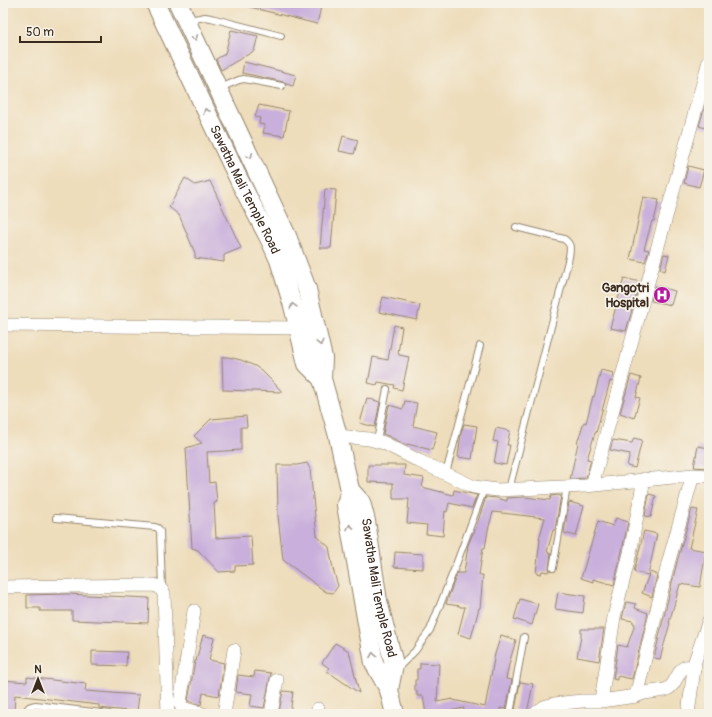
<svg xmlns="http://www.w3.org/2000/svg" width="712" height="717" font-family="Pangolin,sans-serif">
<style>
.building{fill:#c9afdc}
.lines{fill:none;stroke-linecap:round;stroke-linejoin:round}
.lane-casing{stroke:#94846c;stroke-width:8}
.street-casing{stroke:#94846c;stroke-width:14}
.secondary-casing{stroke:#94846c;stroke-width:20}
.lane{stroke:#fff;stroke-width:6}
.street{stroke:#fff;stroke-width:13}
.secondary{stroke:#fff;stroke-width:18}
.oneway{stroke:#a79f9a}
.labels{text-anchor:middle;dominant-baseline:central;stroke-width:3.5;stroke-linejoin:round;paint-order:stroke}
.street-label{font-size:13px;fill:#3b2a1e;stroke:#f7f3e8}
.poi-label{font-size:13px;font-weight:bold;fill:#3b2a1e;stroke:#f7f3e8;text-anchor:end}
</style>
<rect width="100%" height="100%" fill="#f7f3e8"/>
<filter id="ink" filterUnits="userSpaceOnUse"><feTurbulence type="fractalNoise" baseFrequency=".025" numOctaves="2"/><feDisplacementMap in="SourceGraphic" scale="8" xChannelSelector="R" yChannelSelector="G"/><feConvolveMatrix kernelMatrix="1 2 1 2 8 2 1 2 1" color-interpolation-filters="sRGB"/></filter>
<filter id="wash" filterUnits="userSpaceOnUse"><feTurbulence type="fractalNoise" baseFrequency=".012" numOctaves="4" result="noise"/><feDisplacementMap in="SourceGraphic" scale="16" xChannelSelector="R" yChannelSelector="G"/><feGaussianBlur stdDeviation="0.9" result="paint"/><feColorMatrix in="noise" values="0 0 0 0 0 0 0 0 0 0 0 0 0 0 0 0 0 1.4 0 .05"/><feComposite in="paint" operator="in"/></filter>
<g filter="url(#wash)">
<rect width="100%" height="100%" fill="#edb"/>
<g id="blocks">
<path class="building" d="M247,3H307L321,7L317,24L246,6Z
M231,30L258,36L254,51L221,70L216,59L225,54Z
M244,62L296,75L293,86L286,84L283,82L261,77L242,73Z
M259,105L289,111L284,136L263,133L265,125L259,124L260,118L255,117Z
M705,106L709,107V129L699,126Z
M343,136L358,140L354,154L339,151Z
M688,166L704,170L699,187L684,183Z
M185,178L195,185L210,181L241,248L224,255V262L195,258V253L179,215L169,207Z
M325,189L336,190L331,248H320Z
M643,197L659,200L654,221H652L644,249L649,250L645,262L630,259Z
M664,254L669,255L665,271L660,269Z
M624,278L640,282L626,331L610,328Z
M655,286L675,291L671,305L651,301Z
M383,297L420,305L417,320L379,312Z
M394,325L402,327L398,353L399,354V355L409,357L402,390L394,388L395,385L378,382L377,385L368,383L373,357L388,360Z
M222,357H228L241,360L255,366L261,370L275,384L282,392L223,390Z
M601,370L614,373L612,382L610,381L596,433H595L587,459L591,460L586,478L570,479L578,443H577L584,422L586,423L593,396L594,397Z
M631,375L641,378L636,397L640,398L634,418L620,413Z
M367,398L380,402L375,427L360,423Z
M405,401L417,403L413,426L437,432L432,450L407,444L406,445L388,436L383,434L389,405L403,409Z
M246,416L247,427H241V450L207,452L209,483L215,482L217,502L214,503L216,538L251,536L253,565L235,566V571L219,572L198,550L192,548L186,448L202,443L194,436L211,419Z
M464,424L477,426L472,459L458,457L461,433Z
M496,428L510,431L507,445H510L506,465L494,463L498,442L493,441Z
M634,438L642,440L635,468L627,466L630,454L610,450L613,440L632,443Z
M698,446L709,448V468L694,467Z
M307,463L310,469L317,536L329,547L333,569L338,586L333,593L326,592L283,560L278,516L277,465H297Z
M368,465H405L404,475L424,478L422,487L453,495L454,490L477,495L472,508L449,503L447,512L445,511L443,536L426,534L427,525L407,523L409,499H393V483L368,482Z
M649,494L656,496L651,517L645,516Z
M558,495L561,496L555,530H553L547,552L551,553L549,569L548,572L542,571L541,574L536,573L540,540L539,539L545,518L493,512L488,530L485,548H483L479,575H483L480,608H479L471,638L458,634L465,607H460V606L446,604L457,573H464L468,545L473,533H474L486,497L497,498L507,501V498L525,497L550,500L551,496Z
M569,502L584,506L576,536L564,533Z
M692,509L698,510L689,548L706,551L700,587L680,584L669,623H670L660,659L654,658L677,562Z
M616,518L628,522L622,551L614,585L593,579V582L581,578L598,521L613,526Z
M644,531L657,534L648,575L634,572Z
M395,552L423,554V569L394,567Z
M650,572L657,575L652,597L642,593Z
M558,592L585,596L583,613L555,609Z
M67,594L149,598L148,623L72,620V611H40V608H27V595Z
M520,599L538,604L532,625L514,619Z
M626,602L636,604L635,608L648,613L632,679L617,676V680L613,679L618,645L627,647L635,624L633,623V621L622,619Z
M581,629H604L599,661L577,657L581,637Z
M203,635L214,638L209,660L224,663L219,696L203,693L201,705L188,701L195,661H196Z
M501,635L516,640L509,664L506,679L512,680L506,709L500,708V714H463L464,708L435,714H426L423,696H417V691H415V680H417V669H420V663L439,664L437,702L453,699V700L485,707L495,654Z
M335,643L349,651L359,693L327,671L329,668L322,663Z
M92,651L127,652L126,666L92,665Z
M255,671L271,673L264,708L250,706L252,694L236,692L238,675L254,677Z
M27,677L86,684L85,691L139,695L137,712L99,708V705L15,695L14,714H3V680L27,682Z
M520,682L533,684L527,713L515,710Z
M283,691L293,692L290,714L279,712Z"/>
</g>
</g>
<g filter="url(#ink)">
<use href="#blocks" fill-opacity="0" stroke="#94846c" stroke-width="1"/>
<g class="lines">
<g class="lane-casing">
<path id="lane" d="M189,20L205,17L211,18L281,36
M220,88L239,80L244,79L282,86
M377,441L387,389
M446,473L480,346
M509,489L569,257C570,248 572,245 564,239L516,227
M56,518L155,527L158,528L160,531L162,587
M553,568L567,487
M397,669L415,651L430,630L454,570L484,489
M26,714C27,707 29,706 36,705L109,714
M510,714L524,637"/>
</g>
<g class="street-casing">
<path id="street" d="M3,325L299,328
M338,436L369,439L384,443L419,461L474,487L497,490L585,486L693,475L709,476
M592,485L709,61
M3,587L153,585C159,586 161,588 164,594L168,714
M194,611L180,703L182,708L203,714
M636,696L644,693L665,690L669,688L673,684L681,670L685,667L695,666
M601,701L614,617L630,553L644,479
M224,714L234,650
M271,714L277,680
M317,714L318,709
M535,714L544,707L554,704L582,701H601L636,696L669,560L693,475
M688,714L695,661L709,620"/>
</g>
<g class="secondary-casing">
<g id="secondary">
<path id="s1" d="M155,3L239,180L271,242L279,260L293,306L307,364L322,379"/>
<path d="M178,3L287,236L307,289L323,358L322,379L338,436L350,490L346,505L374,663L389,690L395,714"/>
<path id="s2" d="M350,490L361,502L366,521L378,601L394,664L389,690"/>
</g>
</g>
<use href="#lane" class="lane"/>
<use href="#street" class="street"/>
<use href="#secondary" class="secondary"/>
</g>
<defs><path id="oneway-chevron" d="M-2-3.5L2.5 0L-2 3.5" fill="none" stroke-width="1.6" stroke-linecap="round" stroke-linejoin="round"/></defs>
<g class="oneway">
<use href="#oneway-chevron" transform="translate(195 38) rotate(65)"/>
<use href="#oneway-chevron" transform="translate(206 111) rotate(-115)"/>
<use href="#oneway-chevron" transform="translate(250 156) rotate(65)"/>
<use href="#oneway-chevron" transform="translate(293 306) rotate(-106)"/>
<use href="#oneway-chevron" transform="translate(320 343) rotate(76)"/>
<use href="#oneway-chevron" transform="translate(350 527) rotate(-100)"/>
<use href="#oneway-chevron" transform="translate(373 655) rotate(-100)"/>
</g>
</g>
<defs>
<g id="hospital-disc" transform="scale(0.9)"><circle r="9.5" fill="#b5179e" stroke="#f7f3e8"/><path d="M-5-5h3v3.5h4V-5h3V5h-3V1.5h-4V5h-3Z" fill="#fff"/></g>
</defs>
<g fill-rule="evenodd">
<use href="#hospital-disc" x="662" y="295"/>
</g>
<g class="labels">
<g class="street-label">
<text stroke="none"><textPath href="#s1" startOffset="207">Sawatha Mali Temple Road</textPath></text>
<text stroke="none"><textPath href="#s2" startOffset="104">Sawatha Mali Temple Road</textPath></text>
</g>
<g class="poi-label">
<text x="649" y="288">Gangotri<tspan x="649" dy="15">Hospital</tspan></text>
</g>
</g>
<rect width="712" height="717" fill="none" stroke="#f7f3e8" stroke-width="16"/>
<g transform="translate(38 679)" stroke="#f7f3e8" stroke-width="3" paint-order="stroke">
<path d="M0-3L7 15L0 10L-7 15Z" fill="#3b2a1e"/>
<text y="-6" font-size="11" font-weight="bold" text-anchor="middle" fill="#3b2a1e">N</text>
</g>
<path d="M20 36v6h81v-6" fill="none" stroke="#3b2a1e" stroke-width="2"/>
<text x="26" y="36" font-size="12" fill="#3b2a1e" stroke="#f7f3e8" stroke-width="3" paint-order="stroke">50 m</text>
</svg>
